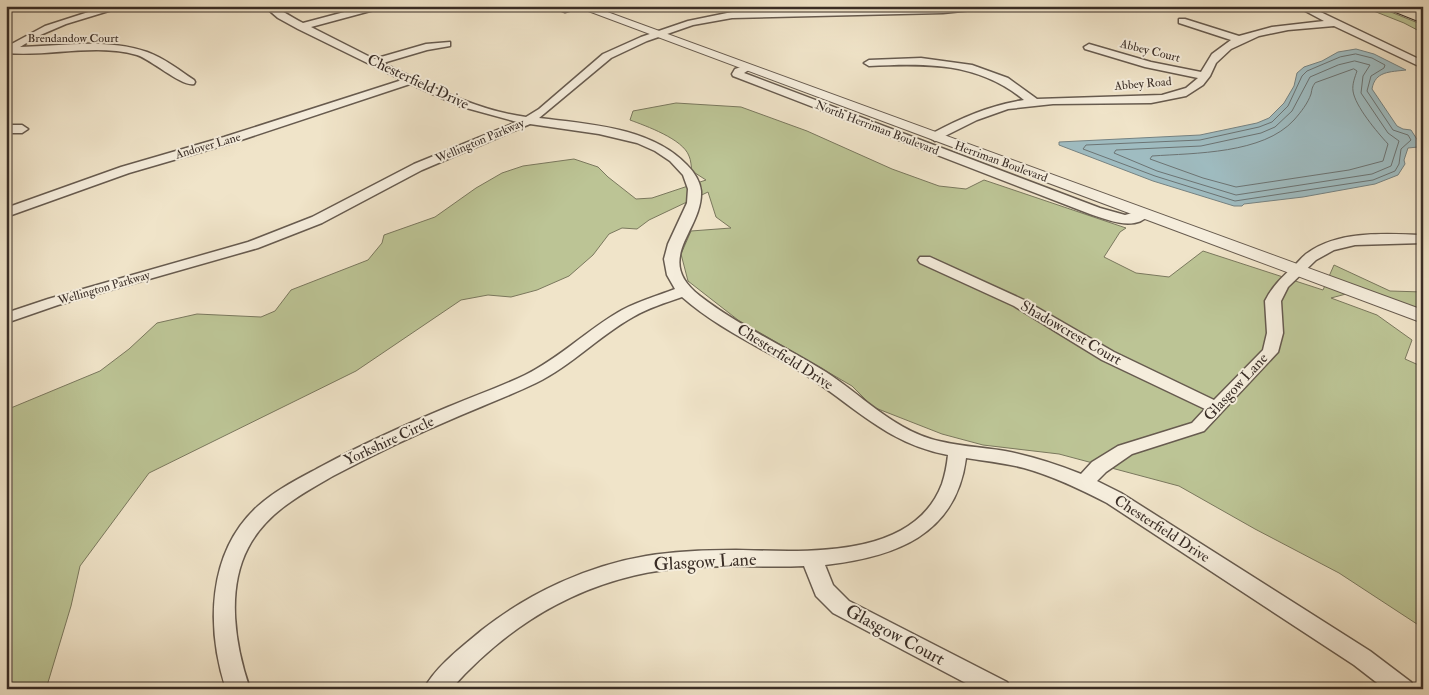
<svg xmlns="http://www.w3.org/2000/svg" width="1429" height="695" font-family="'IM FELL Double Pica',serif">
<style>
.green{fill:#bcc495;stroke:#7a785e}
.water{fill:#9fbcc1;stroke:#768383}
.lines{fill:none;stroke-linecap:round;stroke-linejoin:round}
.shore{stroke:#6c7474;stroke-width:1}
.river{fill:#9fbcc1;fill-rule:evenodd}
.minor-casing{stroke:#675b4f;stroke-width:3}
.tertiary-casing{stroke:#675b4f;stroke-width:2}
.motorway-casing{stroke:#392d26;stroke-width:2}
.minor{fill:#f5eddc;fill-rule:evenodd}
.tertiary{fill:#f5eddc;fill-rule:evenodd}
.motorway{fill:#f0e4c9;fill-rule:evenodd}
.labels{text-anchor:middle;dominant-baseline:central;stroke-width:4;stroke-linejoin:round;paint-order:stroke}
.far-street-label{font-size:12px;fill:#392d26;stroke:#f5eddc}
.street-label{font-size:15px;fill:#392d26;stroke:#f5eddc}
.near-street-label{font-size:18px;fill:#392d26;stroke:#f5eddc}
</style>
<rect width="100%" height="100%" fill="#f0e4c9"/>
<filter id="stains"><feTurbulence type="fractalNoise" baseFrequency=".004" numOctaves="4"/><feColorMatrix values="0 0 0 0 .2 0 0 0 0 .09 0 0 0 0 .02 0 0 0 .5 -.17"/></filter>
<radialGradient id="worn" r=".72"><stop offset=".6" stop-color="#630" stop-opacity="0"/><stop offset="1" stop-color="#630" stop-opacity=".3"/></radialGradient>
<path class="green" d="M1361,6H1376L1423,25V33L1404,23Z
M676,103L741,107L807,131L892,169L939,186L966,189L984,180L1126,228L1120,232L1104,257L1136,273L1169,277L1203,251L1323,290L1334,265L1390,291L1423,292V312L1361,290L1331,298L1377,315L1412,340L1405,359L1423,367V628L1339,573L1255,529L1179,486L1059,454L983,445L942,434L873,407L852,386L738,320L688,281L681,254L691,231L731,228L716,217L708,192L649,220L637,229L622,228L609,234L593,255L569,276L537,290L511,297L488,295L461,300L356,371L149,473L80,566L71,606L46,689H6V410L100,371L129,349L157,323L197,314L261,317L275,311L291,290L368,260L382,243L384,235L435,217L476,188L502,173L523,166L574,159L598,167L608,177L636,199L652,198L706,180L692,171C691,166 691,160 689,156C683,139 646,126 630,120L633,111Z"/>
<path class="water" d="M1356,49L1374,54L1406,70C1390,72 1375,71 1372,89L1397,126L1403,129L1411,130L1420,144L1418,147L1408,148L1404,160L1405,164L1398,175L1375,184L1303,197L1244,204L1242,206H1234L1153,181L1059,145V142L1200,135L1257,123L1269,118L1284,103L1294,86L1297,73L1304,67L1322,61L1338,52Z"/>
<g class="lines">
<path class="shore" d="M1356,54L1372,58L1385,65L1384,68L1371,76L1367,91L1393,130L1408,135L1411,140L1401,149L1399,164L1395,171L1373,180L1235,201L1155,176L1083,149L1086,145L1200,140L1259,127L1272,122L1288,106L1302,76L1307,71L1340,57Z
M1355,61L1370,65L1363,76L1361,93L1388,133L1399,141L1391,166L1372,174L1236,195L1157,171L1114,153L1116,150L1201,146L1261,133L1275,127L1292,111L1310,77L1338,65Z
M1354,69L1357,71C1355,77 1352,84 1353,91C1355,106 1377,132 1388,144L1383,161L1349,170L1236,187L1203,178L1150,159L1152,156C1195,153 1263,154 1294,120C1301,112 1308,103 1311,94C1312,89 1312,87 1315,83Z"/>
<path class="river" d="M6,6H15L11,10L6,12Z"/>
<g class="minor-casing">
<path id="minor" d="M107,6H125L66,24L38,36L20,47C61,46 107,38 147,52C164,58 179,70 194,80L195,82L194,84C182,87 152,60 137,55C94,43 49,57 6,53V47L45,26Z
M264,6C278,6 290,17 303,23L367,6H374V10L311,27L374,59L426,44L450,42V46L427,50L383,63C429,85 474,110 526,117L539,109L603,54L641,37L688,21L732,12L986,6L982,9L943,13L732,18L693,25L647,41L611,58L539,118C588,124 651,127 687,165C694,172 700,181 701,191C703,231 652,259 700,296C739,326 784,346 826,372C860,394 891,427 931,439C954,446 981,447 1005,451C1031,456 1056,464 1081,474L1092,462L1118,446L1192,423L1205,409L1102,360L1014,306L920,263L918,260L920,257H930L1024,300L1114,352L1214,400L1263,350L1267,333L1265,301C1272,287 1281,278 1292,268C1298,263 1302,256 1309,252C1341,230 1386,234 1423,235V243L1355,245L1334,250L1316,260L1288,287L1281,301L1283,333L1278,352L1204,431L1132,454L1106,472L1097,481L1121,493L1370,651L1411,682L1415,689H1385L1354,665L1107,503C1080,489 1053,476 1024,468C1005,463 986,461 966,458C956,536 894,557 825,565L833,585L849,601L1007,682L1011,689H977L833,613L816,596L804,566C764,568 724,564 683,568C591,575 512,620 451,689H424C435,667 464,645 482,630C529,593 587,566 646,556C676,551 706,550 736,550C802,551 913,561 942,484C945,475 947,465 948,455C885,443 853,404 801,372C761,347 717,328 682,297C665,303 648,308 633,317C599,336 571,366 536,383C511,395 485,405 459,416C416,434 374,454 333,476C300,495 266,513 248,548C226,590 235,646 250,689H226C206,628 207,552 258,506C277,489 300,478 322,466C363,444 405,425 448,407C474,396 500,387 525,375C560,358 588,329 622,310C639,301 657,296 675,289L667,275L664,259L668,244L687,203L688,189L683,175L670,161L655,151L637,143L599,134L530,124L422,170L322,223L258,248L58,305L6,323V313L48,299L248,242L312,217L414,164L517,122L459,106L410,84L232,143L129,173L6,217V208L121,167L224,137L402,80L298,29L278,18Z
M550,6H585L565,12Z
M1296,6H1308L1423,61V68L1334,26L1288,30L1259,36L1231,49L1216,63L1210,76L1203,85L1186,96L1151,103L1053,104L1008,109L977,120L935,141L929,137L931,134C961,118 990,105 1024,100C978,62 926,63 869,66L864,63L869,60L921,58L972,65L1008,78L1037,99L1162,95L1186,88L1198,78L1145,67L1085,49L1084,47L1089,44L1151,62L1201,72L1212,54L1231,40L1179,23V19H1185L1239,36L1272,27L1324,21Z
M747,65L752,68L744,73L1100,208L1125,215L1143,210L1150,214C1135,232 1108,220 1090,214L733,76L732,74L735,69Z
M6,125H22L28,129L22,133H6Z"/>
</g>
<g class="tertiary-casing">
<path id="tertiary" d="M575,6H591L1423,310V323Z"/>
</g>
<g class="motorway-casing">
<path id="motorway" d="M1385,6H1407L1423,12V23L1388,9Z"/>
</g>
<use href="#minor" class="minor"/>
<use href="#tertiary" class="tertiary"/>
<use href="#motorway" class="motorway"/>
</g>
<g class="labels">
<g class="far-street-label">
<text x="73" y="38">Brendandow Court</text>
<text transform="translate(1150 51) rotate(14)">Abbey Court</text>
<text transform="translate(1143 84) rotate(-5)">Abbey Road</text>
<text transform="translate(877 128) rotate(21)">North Herriman Boulevard</text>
<text transform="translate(480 141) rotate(-23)">Wellington Parkway</text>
<text transform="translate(208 146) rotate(-16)">Andover Lane</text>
<text transform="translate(1001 162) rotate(20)">Herriman Boulevard</text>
<text transform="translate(104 288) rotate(-16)">Wellington Parkway</text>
</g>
<g class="street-label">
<text transform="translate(418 82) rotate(25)">Chesterfield Drive</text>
<text transform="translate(1071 333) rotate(30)">Shadowcrest Court</text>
<text transform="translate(785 357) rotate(32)">Chesterfield Drive</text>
<text transform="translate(1236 387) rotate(-47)">Glasgow Lane</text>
<text transform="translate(389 441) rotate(-25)">Yorkshire Circle</text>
<text transform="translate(1162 529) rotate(33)">Chesterfield Drive</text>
</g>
<g class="near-street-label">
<text transform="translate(705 562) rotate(-3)">Glasgow Lane</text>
<text transform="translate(895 635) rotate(28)">Glasgow Court</text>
</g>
</g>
<rect width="1429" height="695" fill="none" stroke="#f0e4c9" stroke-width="25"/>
<rect x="8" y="8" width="1414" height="680" fill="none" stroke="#392d26" stroke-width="2.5"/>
<rect x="12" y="12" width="1404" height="670" fill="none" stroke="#392d26"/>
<rect width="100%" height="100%" filter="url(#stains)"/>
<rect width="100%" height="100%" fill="url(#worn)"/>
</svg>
